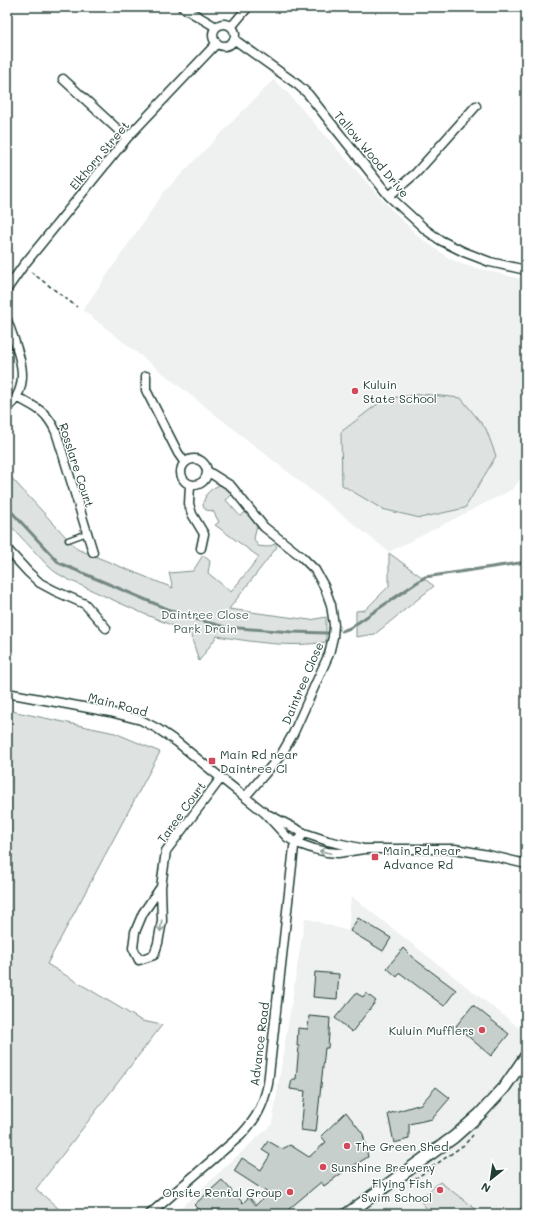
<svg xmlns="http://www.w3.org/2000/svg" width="533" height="1221" font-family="Mali,sans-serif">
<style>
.built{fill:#eef1f0}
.green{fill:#dee3e2;stroke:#7e908b}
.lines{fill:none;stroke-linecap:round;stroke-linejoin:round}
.stream{stroke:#758883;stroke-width:3}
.building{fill:#c7cfcc;stroke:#1f3d34}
.lane-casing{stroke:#1f3d34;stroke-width:7}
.street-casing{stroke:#1f3d34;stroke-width:11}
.secondary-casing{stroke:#1f3d34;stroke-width:14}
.path{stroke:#1f3d34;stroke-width:1.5;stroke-dasharray:4 3;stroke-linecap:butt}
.lane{stroke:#fff;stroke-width:4}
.street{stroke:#fff;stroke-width:8}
.secondary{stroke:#fff;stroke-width:11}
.oneway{stroke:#8f9e9a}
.poi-dot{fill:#d1495b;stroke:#fff;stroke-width:1.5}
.labels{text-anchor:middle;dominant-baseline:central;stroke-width:3;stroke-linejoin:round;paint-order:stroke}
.street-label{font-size:12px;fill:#1f3d34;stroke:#fff}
.poi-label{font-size:12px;fill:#1f3d34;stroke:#fff;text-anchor:start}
.park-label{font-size:12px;fill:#455e57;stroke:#fff}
</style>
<rect width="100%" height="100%" fill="#fff"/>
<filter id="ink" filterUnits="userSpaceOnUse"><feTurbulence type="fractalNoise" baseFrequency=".025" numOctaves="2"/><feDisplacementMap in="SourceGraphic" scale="8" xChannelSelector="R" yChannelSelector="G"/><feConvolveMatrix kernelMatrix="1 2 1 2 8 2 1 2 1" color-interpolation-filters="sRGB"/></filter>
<g filter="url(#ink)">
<path class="built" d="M273,80L286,91L385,203L419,237L449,258L464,265L526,280V471L513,489L389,552L83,310L164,192Z
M351,896L526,1033V1202L516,1214H482L440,1182L419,1199L431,1214H174L272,1124L305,918L348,931Z"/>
<path class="green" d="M421,394L461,398L486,429L496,456L465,508L420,518L382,509L342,485L341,432L384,399Z
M7,473L77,549L173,588L169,573L193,571L203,555L210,561L208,573L231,592L259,557L215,525L219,522L213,511L206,510L203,506C205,493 208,491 219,485L229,488L233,494L226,500L240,516L247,511L257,524L254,539L258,546L267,547L275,544L277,547L229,609L310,620L326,617V642C290,648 253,642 217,636L199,661L190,633L142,613L67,579L55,572L48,566L7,522Z
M389,553L434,586L375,634L356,637V611L365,610L389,586Z
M7,710L115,733L160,752L47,964L142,1021L162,1025L36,1189L65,1214H7Z
M440,1182L482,1214H431L419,1199Z
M526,1202V1214H516Z"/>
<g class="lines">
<path class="stream" d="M7,19L12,7
M7,507L59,563L184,616L225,627L292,632L327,633
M342,631L350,628L425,577L526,562"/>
</g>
<path class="building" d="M358,918L391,938L383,951L350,931Z
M403,948L413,958L456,990L444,1006L400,973L397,977L387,968Z
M315,972L339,974L337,999L313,997Z
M356,993L363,997L366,993L376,1001L352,1032L335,1018Z
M473,1005L509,1034L491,1056L456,1026Z
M309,1016L330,1018L328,1048H325L316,1132L301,1130L305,1091L290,1089L292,1079H296L299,1046H297L298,1028L308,1029Z
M436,1087L450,1098L432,1119L409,1124V1139L394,1143L388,1114L421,1104Z
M346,1112L363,1134L368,1157L346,1170L324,1186L321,1182L283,1214H203L194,1205L222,1180L243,1203L249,1197L256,1205L268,1193L234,1171L242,1158L261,1170L270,1155L262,1150L268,1141L282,1149L290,1145L309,1157L326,1142L321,1136Z"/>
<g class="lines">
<g class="lane-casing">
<path id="lane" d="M68,540L87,533"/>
</g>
<g class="street-casing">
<path id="street" d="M182,7L216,27
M213 35a11 11 0 1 1 22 0a11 11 0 1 1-22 0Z
M232,26L248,7
M235,40L298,85L308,94L389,196L426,230L440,240L464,252L490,262L526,270
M63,79L127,138
M389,196L416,173L476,106
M7,289L23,266L127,138L217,43
M7,320C17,349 35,384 7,408
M146,376V390L178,453L185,463
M17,397C36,408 46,410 56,432L93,552
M181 472a13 13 0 1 1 26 0a13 13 0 1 1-26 0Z
M207,471L231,486L264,527L302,557L315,570L325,588L331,605L334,625L333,637L329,654L293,734L281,755L245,797
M190,485L189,504L192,514L204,534L201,548
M7,549L28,572L40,583L55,591L85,604L106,628
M7,693L110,712L141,720L158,729L177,742L221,778L265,813L287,837L297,843L314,849L327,852L338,853L364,849H455L488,855L526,864
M269,815L304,833L328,841L360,848
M161,887L143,913L135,932L133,948L139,960L154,955L158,943L162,921L161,887L166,851L221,778
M150,1214L241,1135C257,1118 263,1106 268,1084L294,847L304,833"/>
</g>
<g class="secondary-casing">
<path id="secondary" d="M347,1214L454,1137L480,1114L504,1088L526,1056"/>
</g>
<path class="path" d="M31,272L77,307
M409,1183L464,1145L473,1135"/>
<use href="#lane" class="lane"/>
<use href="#street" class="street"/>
<use href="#secondary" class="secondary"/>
</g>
<defs><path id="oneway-shaft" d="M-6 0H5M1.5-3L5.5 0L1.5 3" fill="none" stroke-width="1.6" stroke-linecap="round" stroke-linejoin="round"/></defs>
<g class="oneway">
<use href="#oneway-shaft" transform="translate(325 852) rotate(-169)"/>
<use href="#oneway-shaft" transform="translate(161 926) rotate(97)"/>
</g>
</g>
<g class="poi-dot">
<circle cx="355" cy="391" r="4"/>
<rect x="208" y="757" width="8" height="8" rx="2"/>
<rect x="371" y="853" width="8" height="8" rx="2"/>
<circle cx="482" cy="1030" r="4"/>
<circle cx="347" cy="1146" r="4"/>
<circle cx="323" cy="1167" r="4"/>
<circle cx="440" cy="1190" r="4"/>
<circle cx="290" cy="1192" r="4"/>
</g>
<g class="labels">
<g class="street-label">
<text transform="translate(372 154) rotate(50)">Tallow Wood Drive</text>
<text transform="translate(99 155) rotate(-50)">Elkhorn Street</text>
<text transform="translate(77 465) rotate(72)">Rosslare Court</text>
<text transform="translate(302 683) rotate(-67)">Daintree Close</text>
<text transform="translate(118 704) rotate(15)">Main Road</text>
<text transform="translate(181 812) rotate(-54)">Taree Court</text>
<text transform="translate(259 1044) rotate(-83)">Advance Road</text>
</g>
<g class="poi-label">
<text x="363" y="384">Kuluin<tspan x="363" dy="14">State School</tspan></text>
<text x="220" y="754">Main Rd near<tspan x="220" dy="14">Daintree Cl</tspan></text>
<text x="383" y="850">Main Rd near<tspan x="383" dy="14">Advance Rd</tspan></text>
<text x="474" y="1030" text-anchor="end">Kuluin Mufflers</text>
<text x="355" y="1146">The Green Shed</text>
<text x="331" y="1167">Sunshine Brewery</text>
<text x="432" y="1183" text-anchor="end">Flying Fish<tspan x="432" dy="14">Swim School</tspan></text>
<text x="282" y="1192" text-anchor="end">Onsite Rental Group</text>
</g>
<g class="park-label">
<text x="205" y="614">Daintree Close<tspan x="205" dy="14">Park Drain</tspan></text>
</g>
</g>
<rect width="533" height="1221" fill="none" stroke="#fff" stroke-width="24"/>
<rect x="12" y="12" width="509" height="1197" fill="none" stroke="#1f3d34" stroke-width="1.5" filter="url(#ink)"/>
<g transform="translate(491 1179) rotate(210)" stroke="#ffffff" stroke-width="3" paint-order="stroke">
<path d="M0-3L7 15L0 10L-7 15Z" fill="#1f3d34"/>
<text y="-6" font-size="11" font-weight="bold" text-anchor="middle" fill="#1f3d34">N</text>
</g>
</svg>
